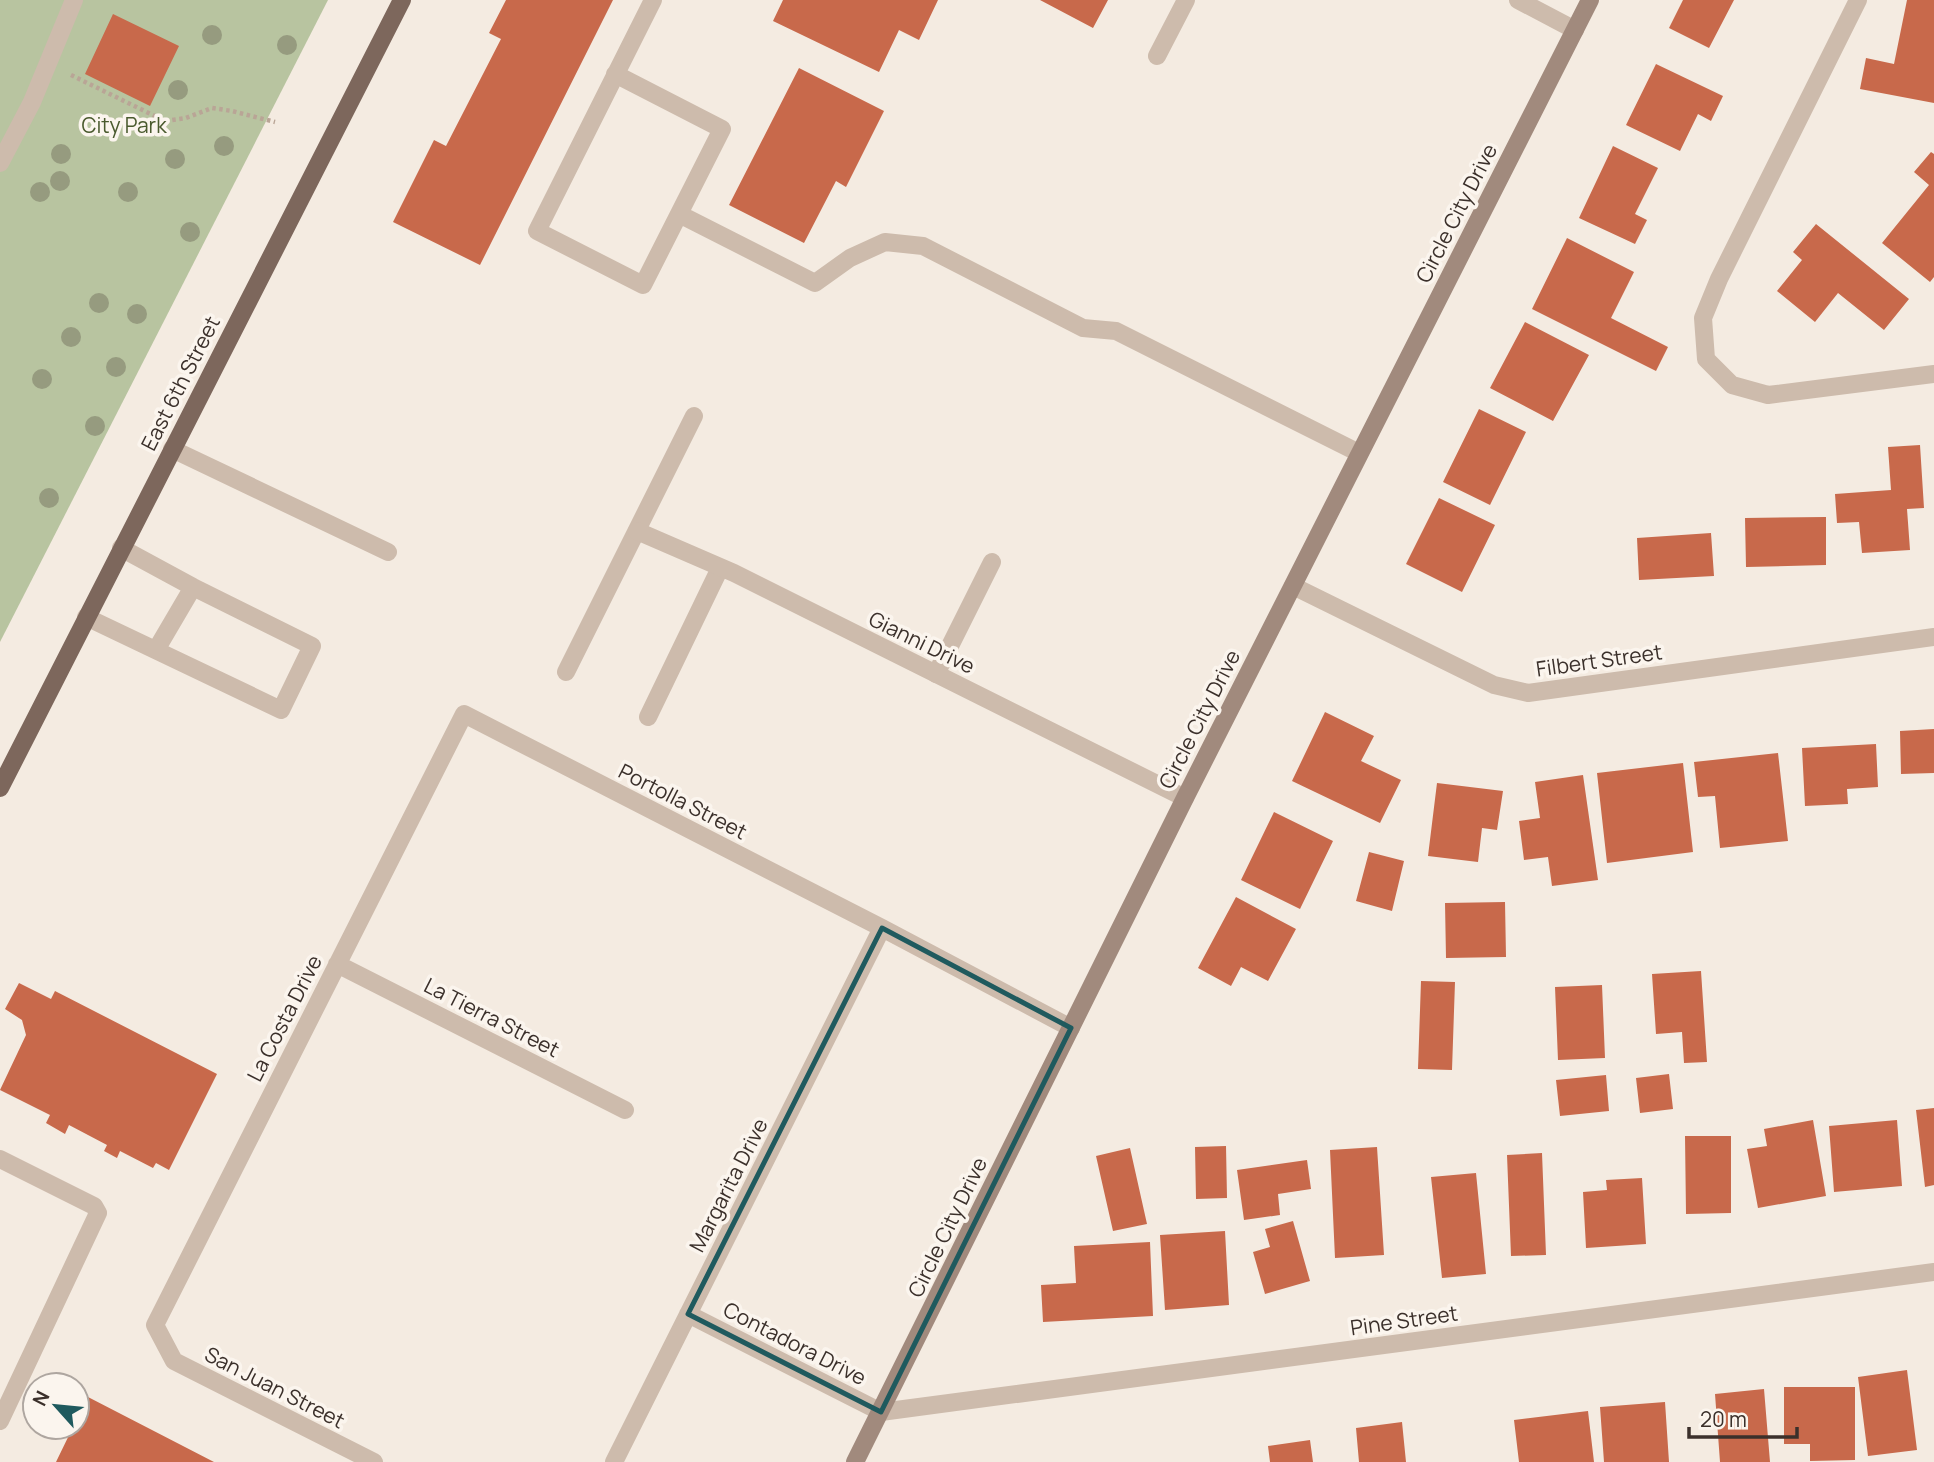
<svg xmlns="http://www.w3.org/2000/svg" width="1934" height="1462" font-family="Manrope,sans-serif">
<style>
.green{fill:#b8c4a0}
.building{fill:#c8694b}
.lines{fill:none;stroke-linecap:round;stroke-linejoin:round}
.path{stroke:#b9a596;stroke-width:4.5;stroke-dasharray:3.5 3.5;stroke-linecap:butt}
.lane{stroke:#cdbbac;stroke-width:18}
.street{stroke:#cdbbac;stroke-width:18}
.secondary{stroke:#a18a7d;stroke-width:18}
.primary{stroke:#7d675c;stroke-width:18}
.tree{fill:#969b7f}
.marked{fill:none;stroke:#1f5a5e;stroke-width:5;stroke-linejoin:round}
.labels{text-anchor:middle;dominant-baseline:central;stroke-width:7;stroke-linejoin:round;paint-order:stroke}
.park-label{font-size:21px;fill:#4a5a2e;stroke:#fbf5ee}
.street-label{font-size:21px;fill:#3b302b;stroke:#fbf5ee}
</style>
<rect width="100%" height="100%" fill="#f4ebe1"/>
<path class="green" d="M0,0H328L0,642Z"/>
<path class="building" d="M506,0H613L480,265L393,222L434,140L446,146L501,39L489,33Z
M783,0H938L919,40L899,30L879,72L773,21Z
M1040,0H1108L1093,28Z
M1683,0H1734L1709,48L1669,28Z
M1907,0H1934V103L1860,89L1866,58L1894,64Z
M113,14L179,46L150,106L85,74Z
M1656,64L1723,96L1711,121L1698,114L1680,151L1626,125Z
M799,68L884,111L846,187L836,181L804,243L729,205Z
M1613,146L1658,168L1635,214L1647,220L1635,244L1579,218Z
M1931,152L1934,154V277L1930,282L1882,243L1929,185L1914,172Z
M1816,224L1909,299L1884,330L1838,293L1815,322L1777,291L1802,260L1793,252Z
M1567,238L1634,272L1611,318L1668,347L1656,371L1532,309Z
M1525,322L1589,355L1553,421L1490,388Z
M1479,409L1526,432L1490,505L1443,482Z
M1920,445L1924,508L1907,509L1910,550L1862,553L1859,522L1837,523L1835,494L1891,490L1888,447Z
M1439,498L1495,525L1462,592L1406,564Z
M1826,517V565L1746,567L1745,518Z
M1711,533L1714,576L1639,580L1637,538Z
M1325,712L1374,736L1361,761L1401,780L1380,823L1292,781Z
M1934,729V773L1901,774L1900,731Z
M1876,744L1878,787L1847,789L1848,804L1805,806L1802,748Z
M1778,753L1788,841L1720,848L1715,796L1698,797L1694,762Z
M1683,763L1693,852L1607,863L1597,773Z
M1583,775L1598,880L1552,886L1548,857L1524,860L1519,821L1540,818L1535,782Z
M1437,783L1503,791L1497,830L1482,828L1478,862L1428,856Z
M1274,812L1333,841L1300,909L1241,880Z
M1369,852L1404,861L1392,911L1356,901Z
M1236,897L1296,929L1268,981L1241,967L1231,986L1198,968Z
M1505,902L1506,957L1446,958L1445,903Z
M1701,971L1707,1062L1684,1063L1682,1032L1656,1034L1652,974Z
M1421,981L1455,982L1452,1070L1418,1069Z
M19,983L51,999L55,991L217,1074L169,1170L156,1163L153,1168L120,1151L117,1158L104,1151L107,1145L69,1125L65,1134L46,1123L50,1115L0,1090L26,1035L22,1020L5,1009Z
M1602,985L1605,1058L1558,1060L1555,987Z
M1669,1074L1673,1109L1640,1113L1636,1078Z
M1606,1075L1609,1111L1560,1116L1556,1080Z
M1934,1108V1185L1925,1187L1916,1110Z
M1813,1120L1826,1196L1758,1208L1747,1149L1767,1146L1764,1129Z
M1897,1120L1902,1186L1834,1192L1829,1126Z
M1685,1136H1731V1213L1686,1214Z
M1226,1146L1227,1198L1196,1199L1195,1147Z
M1377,1147L1384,1255L1335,1258L1330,1150Z
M1130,1148L1147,1224L1113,1231L1096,1156Z
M1542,1153L1546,1255L1511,1256L1507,1155Z
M1307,1160L1311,1189L1278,1194L1280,1215L1244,1220L1237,1170Z
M1476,1173L1486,1274L1442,1278L1431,1177Z
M1642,1178L1646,1244L1586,1248L1583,1192L1607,1190L1606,1180Z
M1293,1221L1310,1281L1265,1294L1253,1252L1270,1247L1265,1229Z
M1225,1231L1229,1305L1165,1310L1160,1235Z
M1150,1242L1153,1316L1043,1322L1041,1285L1076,1283L1074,1246Z
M1907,1370L1917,1450L1868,1456L1858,1377Z
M1784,1387H1855V1460L1810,1461V1444H1784Z
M1764,1389L1770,1462H1720L1715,1394Z
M88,1397L214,1462H56L73,1427H77V1420Z
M1665,1402L1669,1462H1604L1600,1407Z
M1588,1411L1594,1462H1519L1514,1420Z
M1402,1422L1406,1462H1359L1356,1428Z
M1310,1440L1313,1462H1270L1268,1446Z"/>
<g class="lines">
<path class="path" d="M71,75L165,121L186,118L212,108L232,111L275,122"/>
<path class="lane" d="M1518,0L1575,30
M1858,0L1719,279L1703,318L1706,359L1732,385L1768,395L1934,374
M1157,56L1186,0
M615,74L722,129L643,285L537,231L653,0
M0,163L32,102L74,0
M679,214L815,283L850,258L885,242L923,246L1083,328L1116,331L1359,453
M172,449L388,552
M121,548L193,587
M86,617L281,710L312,646L193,587L156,650
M566,672L694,416
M936,674L992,562
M648,717L720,568
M0,1159L94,1206L98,1213L0,1421"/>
<path class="street" d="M637,531L734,573L1185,798
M1293,586L1494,685L1528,693L1934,637
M337,964L625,1110
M688,1314L881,1412L1934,1272
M374,1462L174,1361L155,1325L464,714L882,928L1071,1028
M614,1462L882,928"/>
<path class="secondary" d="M855,1462L1185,798L1590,0"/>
<path class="primary" d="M0,788L402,0"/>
</g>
<g class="tree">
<circle cx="212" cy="35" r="10"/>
<circle cx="287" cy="45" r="10"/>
<circle cx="178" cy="90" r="10"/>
<circle cx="224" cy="146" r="10"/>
<circle cx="61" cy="154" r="10"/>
<circle cx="175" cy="159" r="10"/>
<circle cx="60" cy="181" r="10"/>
<circle cx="40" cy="192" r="10"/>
<circle cx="128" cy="192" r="10"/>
<circle cx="190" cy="232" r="10"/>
<circle cx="99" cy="303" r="10"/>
<circle cx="137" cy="314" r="10"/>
<circle cx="71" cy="337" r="10"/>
<circle cx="116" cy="367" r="10"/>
<circle cx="42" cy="379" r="10"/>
<circle cx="95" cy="426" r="10"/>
<circle cx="49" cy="498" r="10"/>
</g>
<path class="marked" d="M882,928L1071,1028L881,1412L688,1314Z"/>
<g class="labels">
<g class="park-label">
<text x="124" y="125">City Park</text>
</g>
<g class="street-label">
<text transform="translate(1456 213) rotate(-63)">Circle City Drive</text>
<text transform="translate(180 383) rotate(-63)">East 6th Street</text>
<text transform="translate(922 642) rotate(26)">Gianni Drive</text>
<text transform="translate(1599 660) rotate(-8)">Filbert Street</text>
<text transform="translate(1199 719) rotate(-63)">Circle City Drive</text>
<text transform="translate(683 801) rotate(27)">Portolla Street</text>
<text transform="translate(492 1017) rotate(27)">La Tierra Street</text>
<text transform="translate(284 1018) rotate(-63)">La Costa Drive</text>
<text transform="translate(728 1185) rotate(-63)">Margarita Drive</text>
<text transform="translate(947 1227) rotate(-64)">Circle City Drive</text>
<text transform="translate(1404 1320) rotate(-8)">Pine Street</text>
<text transform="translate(795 1343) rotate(27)">Contadora Drive</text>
<text transform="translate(275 1387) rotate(27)">San Juan Street</text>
</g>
</g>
<g transform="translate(56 1406) rotate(297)"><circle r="33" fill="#fbf5ee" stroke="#aea6a0" stroke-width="2"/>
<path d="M0-5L12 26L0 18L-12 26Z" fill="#1f5a5e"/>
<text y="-10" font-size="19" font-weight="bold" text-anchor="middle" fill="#3b302b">N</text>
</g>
<path d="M1689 1427v10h108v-10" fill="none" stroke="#3b302b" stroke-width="3.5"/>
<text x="1700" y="1427" font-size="21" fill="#3b302b" stroke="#fbf5ee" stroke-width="5" paint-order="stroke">20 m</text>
</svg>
